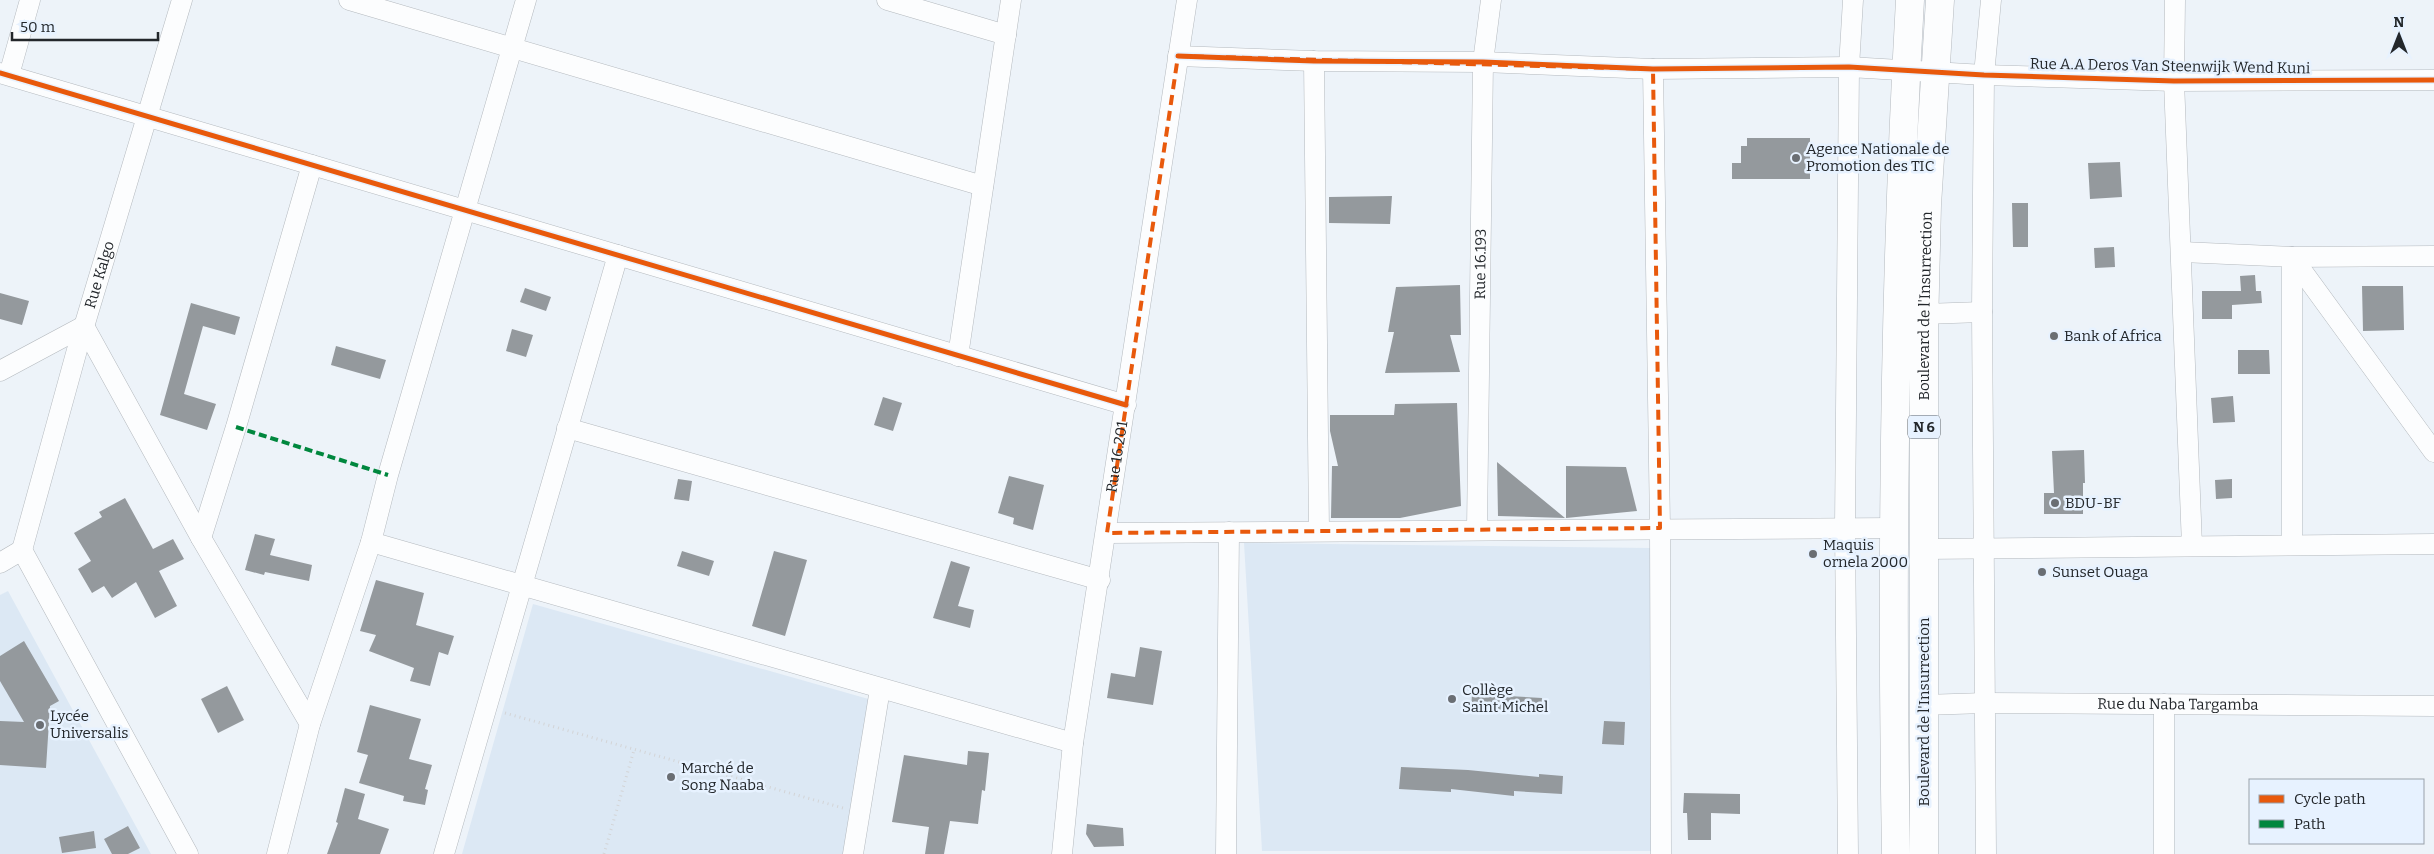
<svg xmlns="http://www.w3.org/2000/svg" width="2434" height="854" font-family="Bitter,serif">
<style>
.built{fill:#dce8f4}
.building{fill:#94999d}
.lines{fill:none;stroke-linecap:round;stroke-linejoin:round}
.street-casing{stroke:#b4b9be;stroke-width:21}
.primary-casing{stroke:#b4b9be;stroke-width:29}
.path{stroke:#d3d4d6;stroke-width:3;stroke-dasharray:1 4;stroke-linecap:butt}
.street{stroke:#fcfdfe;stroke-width:20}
.primary{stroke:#fcfdfe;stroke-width:28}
.quiet{stroke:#00873e;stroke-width:4;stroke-dasharray:8 4;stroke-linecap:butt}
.cycleway-casing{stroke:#e7f2ff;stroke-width:8}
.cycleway{stroke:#e8590c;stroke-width:5}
.marked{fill:none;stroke:#e8590c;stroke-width:4;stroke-dasharray:10 6;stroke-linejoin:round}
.poi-dot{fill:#6a6e73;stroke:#e7f2ff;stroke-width:2}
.labels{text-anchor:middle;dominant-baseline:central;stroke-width:5;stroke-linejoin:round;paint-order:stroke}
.shield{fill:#e7f2ff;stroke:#5e646b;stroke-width:1}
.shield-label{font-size:14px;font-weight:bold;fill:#23272b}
.street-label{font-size:15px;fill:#23272b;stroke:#e7f2ff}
.poi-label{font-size:15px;fill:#23272b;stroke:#e7f2ff;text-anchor:start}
</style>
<rect width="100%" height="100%" fill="#edf3f9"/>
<path class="built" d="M1244,543L1650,548L1652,851H1262Z
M8,591L151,854H0V595Z
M533,604L872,700L844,854H462Z"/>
<path class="building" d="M1747,138H1810V179H1732V163H1741V146H1747Z
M2120,162L2122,197L2090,199L2088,163Z
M1392,196L1390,224L1329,223V197Z
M2012,203H2028V247H2013Z
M2114,247L2115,267L2095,268L2094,248Z
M2255,275L2256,291H2261L2262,303L2232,305V319H2202V291H2241L2240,276Z
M1460,285L1461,335H1450L1460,372L1385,373L1394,332H1388L1396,287Z
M2362,286H2403L2404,330L2363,331Z
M525,288L551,297L546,311L520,302Z
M0,293L29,301L22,325L0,319Z
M191,303L240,317L235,335L203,326L184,394L216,404L207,430L160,415Z
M512,329L533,335L526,357L506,351Z
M336,346L386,360L380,379L331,365Z
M2238,350H2269L2270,374H2238Z
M2233,396L2235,422L2213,423L2211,398Z
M883,397L902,403L893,431L874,425Z
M1457,403L1461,506L1400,518H1331L1332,466H1338L1330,431V415H1394L1395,404Z
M2084,450L2085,483H2083V514H2044V493H2054L2052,451Z
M1497,462L1565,518L1498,516Z
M1566,466L1626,467L1637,511L1566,518Z
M1009,476L1044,485L1033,530L1013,524L1014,518L998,513Z
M678,479L692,481L689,501L674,499Z
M2232,479V498L2216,499L2215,480Z
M125,498L153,549L173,539L184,559L159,571L177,606L155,618L136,582L112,598L104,586L92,593L78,569L91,561L74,533L102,517L99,512Z
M255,534L275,539L270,555L312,565L309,581L265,572L264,575L245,570Z
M682,551L714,561L709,576L677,566Z
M774,551L807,560L785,636L752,626Z
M951,561L970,567L958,606L974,610L970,628L933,618Z
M376,580L424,593L416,625L454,636L448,655L439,652L430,686L410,681L414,668L369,651L376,635L360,631Z
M24,641L59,701L50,706L46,768L0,765V721L24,722L0,681V656Z
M1140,647L1162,651L1153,705L1107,698L1111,673L1135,677Z
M227,686L244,720L218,733L201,699Z
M1472,694L1542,698L1541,714L1471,710Z
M370,705L421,719L409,759L432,765L425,789L428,790L425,805L403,801L404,796L359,783L368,755L357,752Z
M1604,721L1625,722L1624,745L1602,744Z
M968,751L989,753L985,791L982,790L978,824L950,821L944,854H925L929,827L892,822L904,755L967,765Z
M1401,767L1468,770L1539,777V774L1563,776L1562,794L1514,791V796L1451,789V792L1399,789Z
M345,788L365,794L358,819L389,829L380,854H327L338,823L336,822Z
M1684,793L1740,794V814L1711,813V840H1688L1687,813H1683Z
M1087,824L1123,828L1124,846L1094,847L1086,834Z
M128,826L140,848L128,854H112L104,839Z
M94,831L96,848L62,853L59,837Z"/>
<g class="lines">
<g class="street-casing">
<g id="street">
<path d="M349,0L983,186"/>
<path d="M887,0L1006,35"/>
<path d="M2175,0L2174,81L2192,546"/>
<path d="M1178,56L1314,61L1483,62L1653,69L1849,67L1984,75L2174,81L2434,80"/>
<path d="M1314,61L1319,531"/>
<path d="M1653,69L1660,528L1661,854"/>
<path d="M0,73L1126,405"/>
<path d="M9,75L30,0"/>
<path d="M2182,252L2292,257L2434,256"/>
<path d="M2292,257L2434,452"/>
<path d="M1924,314L1982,312"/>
<path d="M958,356L1011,0"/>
<path d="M0,371L84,326L201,538L310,724"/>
<path d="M567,428L1100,580"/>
<path id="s1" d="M1477,529L1483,62L1491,0"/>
<path d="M1107,533L1894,528"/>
<path d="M201,538L236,427L312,165"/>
<path d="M371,542L1073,743"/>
<path d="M2292,544V257"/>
<path d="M1923,549L2434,544"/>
<path id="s2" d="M22,550L77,350L182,0"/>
<path d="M22,550L188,854"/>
<path d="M0,563L22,550"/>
<path d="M2164,704V854"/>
<path id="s3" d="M1923,705L1985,703L2434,706"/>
<path d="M277,854L310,724L371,542L388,475L526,0"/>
<path d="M444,854L618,255"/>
<path d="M853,854L880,689"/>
<path id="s4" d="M1062,854L1073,743L1187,0"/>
<path d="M1226,854L1229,532"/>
<path d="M1848,854L1845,527L1849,67L1853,0"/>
<path d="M1986,854L1982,312L1984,75L1991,0"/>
</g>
</g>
<g class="primary-casing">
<g id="primary">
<path d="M1896,854C1891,569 1894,284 1910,0"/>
<path id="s5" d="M1924,854V328L1927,205L1940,0"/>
</g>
</g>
<path class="path" d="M505,713L843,808
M604,854L634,750"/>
<use href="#street" class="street"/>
<use href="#primary" class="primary"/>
<path class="quiet" d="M236,427L388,475"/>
<g class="cycleway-casing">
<path id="cycleway" d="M1178,56L1314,61L1483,62L1653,69L1849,67L1984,75L2174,81L2434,80
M0,73L1126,405"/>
</g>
<use href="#cycleway" class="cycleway"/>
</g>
<path class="marked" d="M1178,56L1653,69L1660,528L1107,533Z"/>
<g class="poi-dot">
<circle cx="1796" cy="158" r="5"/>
<circle cx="2054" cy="336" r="5"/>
<circle cx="2055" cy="503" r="5"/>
<circle cx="1813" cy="554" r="5"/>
<circle cx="2042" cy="572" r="5"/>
<circle cx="1452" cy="699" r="5"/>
<circle cx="40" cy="725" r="5"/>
<circle cx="671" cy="777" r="5"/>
</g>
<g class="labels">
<rect class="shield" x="1908" y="415.5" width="32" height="23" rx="4"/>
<g class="shield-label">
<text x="1924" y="427">N 6</text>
</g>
<g class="street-label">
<text transform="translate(2170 66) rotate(1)">Rue A.A Deros Van Steenwijk Wend Kuni</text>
<text stroke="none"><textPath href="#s1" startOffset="265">Rue 16.193</textPath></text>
<text stroke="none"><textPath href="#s2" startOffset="286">Rue Kalgo</textPath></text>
<text stroke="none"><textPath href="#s5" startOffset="548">Boulevard de l'Insurrection</textPath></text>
<text stroke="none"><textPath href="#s4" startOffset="401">Rue 16.201</textPath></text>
<text stroke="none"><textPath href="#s3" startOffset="255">Rue du Naba Targamba</textPath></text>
<text transform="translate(1924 712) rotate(-90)">Boulevard de l'Insurrection</text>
</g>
<g class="poi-label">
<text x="1806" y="149">Agence Nationale de<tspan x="1806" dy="17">Promotion des TIC</tspan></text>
<text x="2064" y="336">Bank of Africa</text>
<text x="2065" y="503">BDU-BF</text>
<text x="1823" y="545">Maquis<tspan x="1823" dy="17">ornela 2000</tspan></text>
<text x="2052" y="572">Sunset Ouaga</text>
<text x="1462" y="690">Collège<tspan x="1462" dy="17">Saint Michel</tspan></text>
<text x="50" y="716">Lycée<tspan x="50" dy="17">Universalis</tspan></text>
<text x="681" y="768">Marché de<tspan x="681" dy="17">Song Naaba</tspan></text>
</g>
</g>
<rect x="2249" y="779" width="175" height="65" fill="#e7f2ff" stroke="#99a1aa"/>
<rect x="2259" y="795" width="25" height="8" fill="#e8590c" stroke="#99a1aa"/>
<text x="2294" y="804" font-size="15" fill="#23272b">Cycle path</text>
<rect x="2259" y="820" width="25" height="8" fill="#00873e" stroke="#99a1aa"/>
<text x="2294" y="829" font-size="15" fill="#23272b">Path</text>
<g transform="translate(2399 35)" stroke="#e7f2ff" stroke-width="4" paint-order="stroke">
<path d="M0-4L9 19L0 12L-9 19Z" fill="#23272b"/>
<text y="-8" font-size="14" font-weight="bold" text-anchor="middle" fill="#23272b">N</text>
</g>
<path d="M12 32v8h146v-8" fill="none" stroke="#23272b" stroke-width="2.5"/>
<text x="20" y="32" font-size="15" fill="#23272b" stroke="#e7f2ff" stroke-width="4" paint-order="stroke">50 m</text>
</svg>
